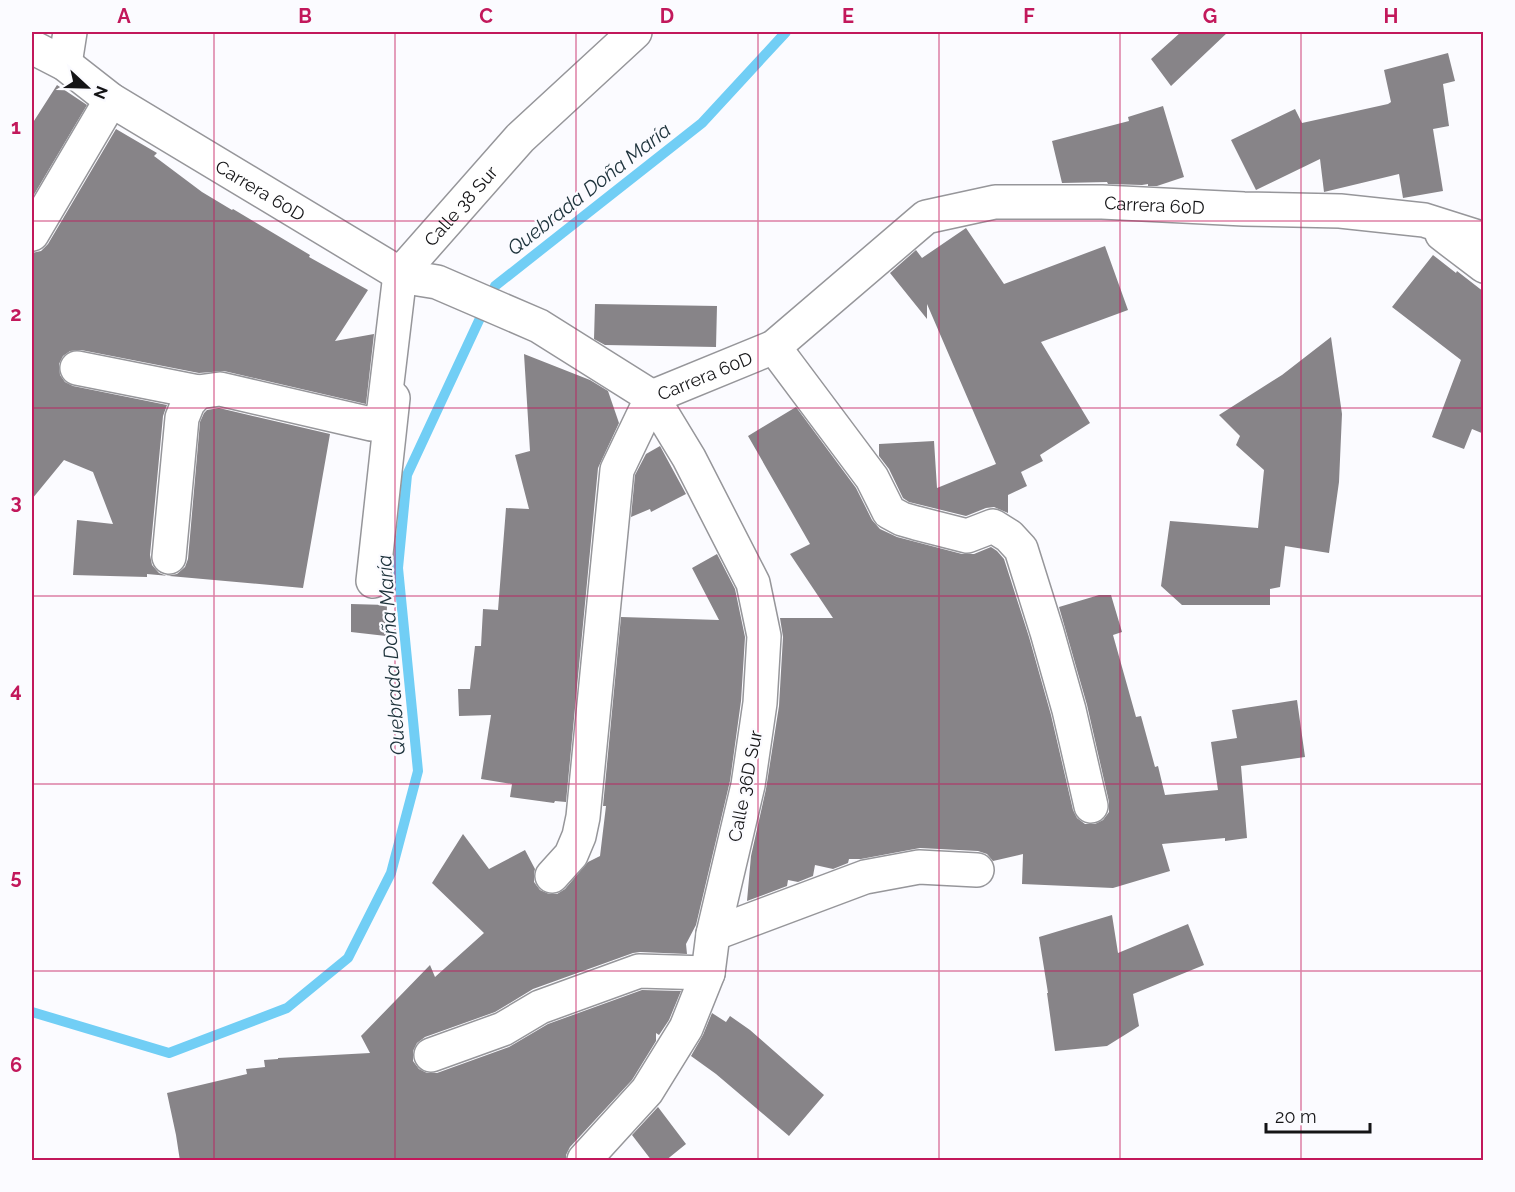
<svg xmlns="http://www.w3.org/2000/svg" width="1515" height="1192" font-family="Raleway,sans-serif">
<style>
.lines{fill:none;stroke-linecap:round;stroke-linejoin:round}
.stream{stroke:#71cef5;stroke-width:10}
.building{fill:#878488}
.minor-casing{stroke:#96969a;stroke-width:36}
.minor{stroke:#fff;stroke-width:33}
.grid{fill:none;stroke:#c2185b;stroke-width:1.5;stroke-opacity:0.55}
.labels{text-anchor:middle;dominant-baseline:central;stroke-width:4.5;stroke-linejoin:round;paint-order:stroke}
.street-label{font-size:18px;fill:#141416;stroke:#fbfbff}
.water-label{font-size:20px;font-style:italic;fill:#1d323b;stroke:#fbfbff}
.neatline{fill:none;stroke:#c2185b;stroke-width:2}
.grid-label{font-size:20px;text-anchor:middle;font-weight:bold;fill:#c2185b}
</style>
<rect width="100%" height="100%" fill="#fbfbff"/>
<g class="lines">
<path class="stream" d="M32,1012L169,1053L287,1008L348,958L391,873L418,771L398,568L407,475L495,286L702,123L786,32"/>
</g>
<path class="building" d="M1181,32H1228L1171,86L1151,59Z
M1448,53L1455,81L1443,84L1449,126L1433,129L1443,191L1403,198L1399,174L1324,192L1320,159L1256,190L1231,140L1295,109L1302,123L1388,104L1391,102L1384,70Z
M57,85L87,105L32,198V124Z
M1163,106L1184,177L1157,186H1148V184L1142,185L1108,184L1107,182L1062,183L1052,141L1129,121L1128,117Z
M116,129L157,153L154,156L202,192L232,210L233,209L310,255L309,257L368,290L335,341L374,334L366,404L224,371L199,373L81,350L70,351L63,356L59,364L60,375L65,382L73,386L167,405L163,416L150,555L152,565L159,573L167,576L177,574L185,567L188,559L200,422L204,413L207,410L219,408L330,434L303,588L147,574V577L73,575L77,520L113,524L93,472L64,460L32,499V253L41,251L48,244Z
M966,228L1004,284L1105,246L1128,310L1041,342L1090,423L1040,455L1043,461L1021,472L1027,486L1008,495V513L994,507L986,508L966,516L909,502L903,498L889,469L879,456V444L934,441L937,488L996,464L927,304V319L890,273L916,250L922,258Z
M1433,255L1456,273L1457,271L1484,292V434L1472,429L1464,449L1432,437L1461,360L1392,307Z
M595,304L717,306L716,347L605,345L594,339Z
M1331,337L1342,414L1339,482L1329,553L1285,546L1280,587L1270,589V605H1182L1161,586L1170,521L1258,528L1264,470L1236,445L1240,436L1219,415L1282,375Z
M524,354L590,380L608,391L619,423L598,468L566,802L555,801L554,803L510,797L512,784L481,779L491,715L459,716L458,689H470L475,646H481L483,609L498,610L506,508L529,509L515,455L530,451Z
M796,407L856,488L872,520L880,529L897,537L962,554H974L991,547L997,551L1004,559L1029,637L1051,715L1073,810L1077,818L1085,824H1095L1103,820L1109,812V802L1087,705L1059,607L1099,595H1111L1122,632L1113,635L1136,717L1141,716L1155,767L1158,766L1165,795L1218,790L1211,742L1237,738L1232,710L1297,700L1305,757L1241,766L1247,838L1225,841V838L1162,844L1170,871L1113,888L1022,884L1023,854L993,861L987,854L978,851L920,848L861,859H849L848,863L833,869L815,865L813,876L798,882L788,880L787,886L747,901L751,856L766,789L779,706L783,637L780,618H833L790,554L810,544L748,436Z
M660,446L686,494L651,512L650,509L631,517L635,475L646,454Z
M717,554L735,589L745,637L741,701L730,781L696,925L686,944L687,954L640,952L633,953L533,989L495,1012L425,1037L417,1043L413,1051V1061L419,1069L427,1073H437L509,1047L548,1024L642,990L681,991L669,1020L659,1035L656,1033V1041L632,1080L570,1147L566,1155V1161H180L176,1135L167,1093L247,1074L246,1069L265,1067L264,1060L278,1059V1058L370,1053L361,1036L430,965L435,977L484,933L432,883L463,834L489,869L525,850L535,869L534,873V882L540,890L549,894H557L565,889L588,862L600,856L606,806H603L621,617L719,620L692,568Z
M351,604L387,605L386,636L351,632Z
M1112,915L1118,953L1188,924L1204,965L1133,994L1139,1026L1107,1046L1055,1051L1047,993H1048L1039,937Z
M712,1013L726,1022L730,1016L750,1030L824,1095L789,1136L716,1074L691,1056L703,1035Z
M658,1107L686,1144L665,1161H652L632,1135Z"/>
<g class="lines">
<g class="minor-casing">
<g id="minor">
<path id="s1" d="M32,47L65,64L111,100L400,274L406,277L437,282L539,326L652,397L689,458L753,583L764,636L760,703L748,785L713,934L708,973L686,1028L647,1091L584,1160"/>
<path d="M65,64L70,32"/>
<path d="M32,234L111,100"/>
<path d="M1442,234L1484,266"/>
<path d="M774,347L872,478L889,512L902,519L916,523L967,536L993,526L1009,536L1021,549L1047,632L1069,710L1091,806"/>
<path id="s2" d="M77,368L198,392L220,389L371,424C378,420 382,416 384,408L400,274L520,138L635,32"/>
<path id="s3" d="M652,397L774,347L926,217L995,202H1102L1244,209L1340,211L1424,220L1484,239"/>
<path d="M169,557L182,418L188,403L198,392"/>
<path d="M373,581L393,398"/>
<path d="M552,876L571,855L579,836L583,817L617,470L652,397"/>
<path d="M713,934L865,877L919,867L977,870"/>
<path d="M431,1055L503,1029L540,1007L639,971L708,973"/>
</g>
</g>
<use href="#minor" class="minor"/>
</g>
<path class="grid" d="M214,32V1160M395,32V1160M576,32V1160M758,32V1160M939,32V1160M1120,32V1160M1301,32V1160M32,221H1484M32,408H1484M32,596H1484M32,784H1484M32,971H1484"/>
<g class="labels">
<g class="street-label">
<text stroke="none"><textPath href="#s1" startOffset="270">Carrera 60D</textPath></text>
<text stroke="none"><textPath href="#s3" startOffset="562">Carrera 60D</textPath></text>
<text stroke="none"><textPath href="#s2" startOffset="548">Calle 38 Sur</textPath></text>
<text stroke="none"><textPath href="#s3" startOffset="57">Carrera 60D</textPath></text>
<text transform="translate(745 786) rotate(-79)">Calle 36D Sur</text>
</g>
<g class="water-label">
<text transform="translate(589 189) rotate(-38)">Quebrada Doña María</text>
<text transform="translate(391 655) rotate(-94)">Quebrada Doña María</text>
</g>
</g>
<rect width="1515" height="1192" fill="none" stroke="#fbfbff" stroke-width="66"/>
<g transform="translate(87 87) rotate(112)" stroke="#fbfbff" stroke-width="4.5" paint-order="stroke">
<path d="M0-4.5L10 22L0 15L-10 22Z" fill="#141416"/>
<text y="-9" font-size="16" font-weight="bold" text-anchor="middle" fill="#141416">N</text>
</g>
<path d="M1266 1123v9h104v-9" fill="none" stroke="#141416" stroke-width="3"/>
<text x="1275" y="1123" font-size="18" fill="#141416" stroke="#fbfbff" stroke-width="4.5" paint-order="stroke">20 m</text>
<rect x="33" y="33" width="1449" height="1126" class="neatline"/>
<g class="grid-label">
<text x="124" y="23">A</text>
<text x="305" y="23">B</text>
<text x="486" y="23">C</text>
<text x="667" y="23">D</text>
<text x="848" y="23">E</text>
<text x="1029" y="23">F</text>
<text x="1210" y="23">G</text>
<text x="1391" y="23">H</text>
<text x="16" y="134">1</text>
<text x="16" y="321">2</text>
<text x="16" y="509">3</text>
<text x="16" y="697">4</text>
<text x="16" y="884">5</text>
<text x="16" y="1072">6</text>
</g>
</svg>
